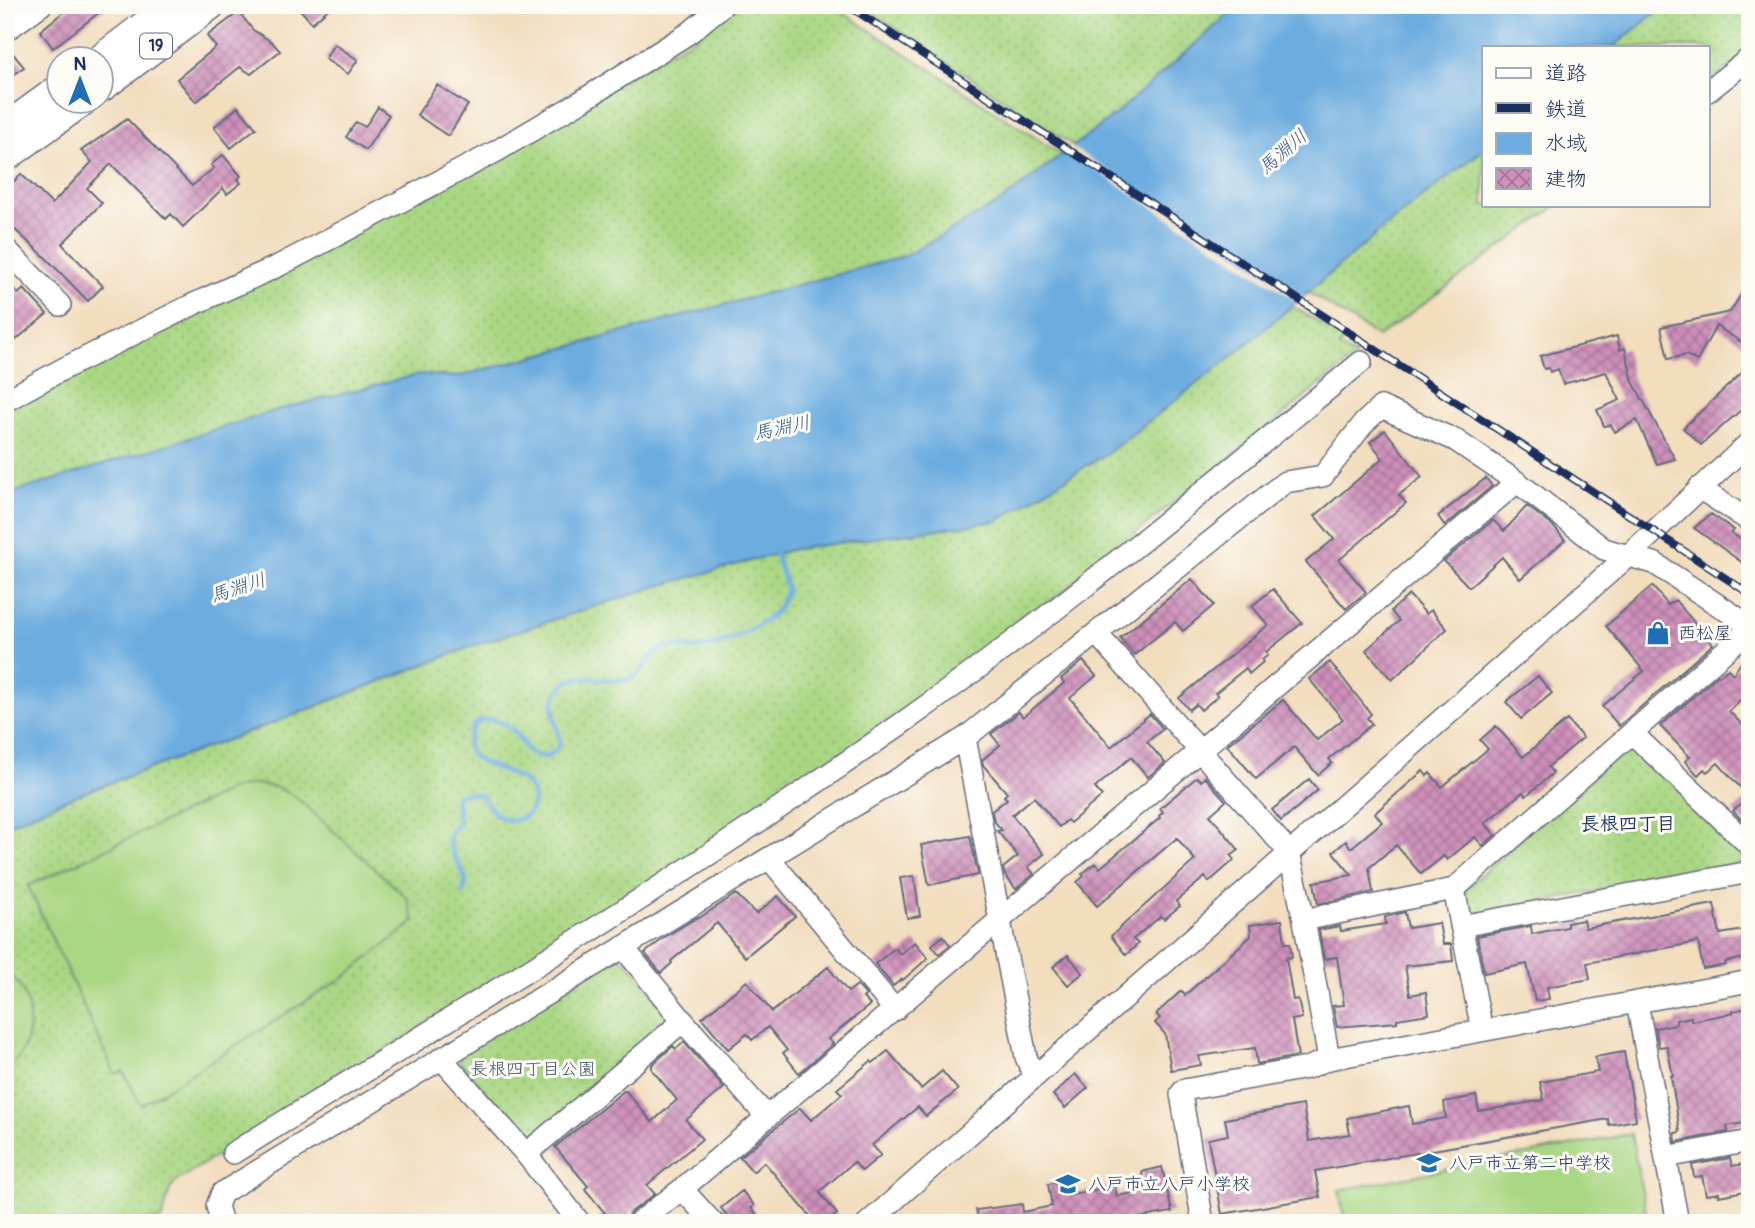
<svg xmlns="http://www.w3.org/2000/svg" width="1755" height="1228" font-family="Pangolin,'Klee One',sans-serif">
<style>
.grass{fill:url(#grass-dots);stroke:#628371;stroke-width:2}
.pitch{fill:#aad784;stroke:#628371;stroke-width:2}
.water{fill:#6cacdf;stroke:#446e9e;stroke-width:2}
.pier{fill:#f2ddbd}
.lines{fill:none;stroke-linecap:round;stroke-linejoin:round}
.stream{stroke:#6cacdf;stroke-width:5}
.building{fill:url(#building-cross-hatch)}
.minor-casing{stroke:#666c7f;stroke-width:24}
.major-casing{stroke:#666c7f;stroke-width:31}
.minor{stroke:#fff;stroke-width:21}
.major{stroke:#fff;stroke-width:28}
.rail-casing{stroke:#1b2f5e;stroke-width:8}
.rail{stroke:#fdfcf7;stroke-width:5;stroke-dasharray:16;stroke-linecap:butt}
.labels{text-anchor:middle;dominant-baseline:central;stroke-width:6;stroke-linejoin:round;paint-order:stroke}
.shield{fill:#fdfcf7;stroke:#5f6c8c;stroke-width:2}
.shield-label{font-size:16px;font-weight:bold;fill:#1b2f5e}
.poi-label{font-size:18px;fill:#1b2f5e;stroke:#fdfcf7;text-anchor:start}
.park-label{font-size:18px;fill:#3f5968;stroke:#fdfcf7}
.water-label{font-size:19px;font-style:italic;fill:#375b8b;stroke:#fdfcf7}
.neighbourhood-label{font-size:19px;font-weight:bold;fill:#1b2f5e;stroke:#fdfcf7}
</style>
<defs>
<pattern id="grass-dots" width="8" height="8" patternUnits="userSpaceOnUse" patternTransform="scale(1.75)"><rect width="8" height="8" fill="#aad784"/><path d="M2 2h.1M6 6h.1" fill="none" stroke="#92b974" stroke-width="1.8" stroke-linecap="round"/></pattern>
<pattern id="building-cross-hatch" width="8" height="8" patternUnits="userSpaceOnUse" patternTransform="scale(1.75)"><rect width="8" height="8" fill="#ce8fb9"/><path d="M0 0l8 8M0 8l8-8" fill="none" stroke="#a6759a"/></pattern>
</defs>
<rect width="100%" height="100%" fill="#fdfcf7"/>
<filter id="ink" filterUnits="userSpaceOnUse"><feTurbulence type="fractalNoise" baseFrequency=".0143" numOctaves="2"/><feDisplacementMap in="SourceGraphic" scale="14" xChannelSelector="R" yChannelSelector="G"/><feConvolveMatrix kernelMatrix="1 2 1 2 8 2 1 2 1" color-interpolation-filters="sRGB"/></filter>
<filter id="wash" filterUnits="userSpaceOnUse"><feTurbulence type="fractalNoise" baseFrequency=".00686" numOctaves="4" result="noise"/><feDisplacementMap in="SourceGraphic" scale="28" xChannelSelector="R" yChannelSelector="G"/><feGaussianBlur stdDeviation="1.57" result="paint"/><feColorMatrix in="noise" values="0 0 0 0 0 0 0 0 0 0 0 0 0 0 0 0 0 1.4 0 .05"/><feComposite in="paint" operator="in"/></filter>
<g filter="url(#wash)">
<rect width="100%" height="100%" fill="#f2ddbd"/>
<path class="grass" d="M736,5H831L1062,155L999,203L905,256L457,377L420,374L5,495V411L691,40Z
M860,5H1239L1116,114L1074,146Z
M1665,5H1750V51L1708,83V47H1613Z
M1484,149V205H1558L1378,337L1308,292L1392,221Z
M1292,306L1345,339L1339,347L1356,356L1021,625L857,744L649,885L178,1180L170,1189L162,1219L132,1223H5V826L64,800L273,723L475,645L655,587L794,549L997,521L1112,450L1241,349Z
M1626,745H1634L1747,855L1743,863L1473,915L1464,910L1465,889Z
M614,958L625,959L669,1014L667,1024L534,1136L522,1137L459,1061L461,1054Z"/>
<path class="pitch" d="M256,784L275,787L295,796L407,898L414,922L346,976L141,1105L123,1071L115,1074L28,886L235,788Z
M5,972C31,987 34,1024 23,1049C20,1057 12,1065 5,1071Z
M1631,1134L1648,1223H1345L1339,1190Z"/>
<path class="water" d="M1239,5H1665L1613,47H1484V149L1392,221L1241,349L1112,450L997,521L794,549L655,587L475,645L273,723L64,800L5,826V495L278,410L420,374L457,377L905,256L999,203L1116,114Z"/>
<path class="pier" d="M1069,145L1306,299L1300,303L1063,149Z"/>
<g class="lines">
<path class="stream" d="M463,893L466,880L448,842L451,832L459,821L456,796C466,792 473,793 482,796C490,808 498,822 514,820C522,819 528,816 531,809C546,775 488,770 474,757C469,752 467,745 469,738C474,713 498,716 514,731C520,737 524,746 530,752C535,756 540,756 545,757L555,751L560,744C559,727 547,707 558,691C575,665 605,686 628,679C644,675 647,657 659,650C671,643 683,648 696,648C718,648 764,626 778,609C782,603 784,596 787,589L776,554"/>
</g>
<g id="blocks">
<path class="building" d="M72,5H109L53,48L40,31Z
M296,5H333L312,23Z
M239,12L253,30L272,42L280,51L251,74L240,67L196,102L177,79L216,47L207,36Z
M5,44L24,67L5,81Z
M334,44L358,60L348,74L325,59Z
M437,85L468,105L448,136L417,115Z
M238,107L256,128L231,148L214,127Z
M378,107L389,115L366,150L346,137L356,122L365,127Z
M127,119L192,186L214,168L211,165L223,155L241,176L238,179L241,183L227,194L223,188L183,227L171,214L166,219L111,164L87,188L102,203L62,244L103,286L88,301L43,255L5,221V190L21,174L52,204L92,162L81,151Z
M5,281L18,294L24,289L47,314L5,349Z
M1750,281V336L1745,344L1716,326L1697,361L1686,355L1668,359L1661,327L1730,312Z
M1617,336L1620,350L1625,348L1633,382L1675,459L1657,464L1637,420L1615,432L1611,425L1604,426L1597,410L1620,400L1606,372L1563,384L1558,369L1550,372L1549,368L1544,369L1540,356Z
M1750,365V402L1701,445L1683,428Z
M1385,430L1422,477L1399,495L1406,503L1339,560L1366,592L1346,609L1306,562L1334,539L1315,516L1383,458L1370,442Z
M1486,478L1492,486L1445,526L1438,516Z
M1527,506L1553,526L1565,540L1520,579L1502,557L1469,587L1444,561L1493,520L1504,531Z
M1711,514L1734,530L1731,533L1750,545V568L1694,528Z
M1192,579L1214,605L1183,631L1175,622L1134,655L1120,638Z
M1652,586L1668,605L1675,600L1713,644L1619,726L1602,706L1644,671L1606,626Z
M1273,589L1302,623L1266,652L1268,655L1262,660L1263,662L1249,674L1246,668L1215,693L1218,696L1201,710L1196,704L1189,710L1179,698L1268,625L1252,606Z
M1409,595L1426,614L1431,610L1447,629L1392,680L1366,650L1399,621L1391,611Z
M1750,650V691L1729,711L1750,733V828L1733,811L1749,797L1718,763L1707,772L1704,769L1698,775L1685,761L1690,757L1660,726L1718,675L1719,676L1728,669L1733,674Z
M1083,661L1096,676L1070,698L1111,747L1150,714L1163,729L1147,742L1165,763L1148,777L1131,757L1095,788L1102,796L1070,823L1067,820L1059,827L1034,797L1012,815L1044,854L1028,867L1034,874L1016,889L1005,875L1003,868L1018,856L997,831L1002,830L994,821L992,811L1007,799L1004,796L1007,793L983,765L982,760L1000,745L991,734L1019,712L1023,717L1064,683L1061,679Z
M1330,662L1371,714L1367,718L1372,724L1329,759L1332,763L1318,775L1294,747L1256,779L1227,745L1283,700L1317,740L1343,719L1309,679Z
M1538,676L1552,693L1521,719L1506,702Z
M1567,720L1583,738L1548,767L1553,773L1526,796L1523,792L1485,823L1495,835L1483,846L1475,837L1447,860L1444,856L1421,874L1396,845L1369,868L1373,892L1318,904L1314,882L1352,875L1333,852L1346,841L1351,848L1382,822L1375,813L1423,771L1427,776L1430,773L1442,787L1488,749L1480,740L1496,726L1523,757Z
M1197,777L1201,781L1205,777L1226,801L1210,815L1239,850L1231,856L1234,860L1209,882L1205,877L1176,901L1180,906L1164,919L1161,916L1133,939L1138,944L1126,955L1111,936L1195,860L1177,838L1097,906L1077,882L1084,876L1082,874L1095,863L1100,868L1160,818L1159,816L1163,812L1160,808Z
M1309,779L1318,790L1281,821L1272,810Z
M970,836L978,875L929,885L921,845Z
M914,876L920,916L907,918L900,878Z
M736,894L756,914L778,896L795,916L745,957L717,923L671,961L672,963L661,973L645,953L665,937L698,917L699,918Z
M1714,904L1720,934L1750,929V957L1725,962L1726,965L1703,969L1698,942L1587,963L1590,979L1547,987L1549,999L1535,1001L1527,964L1484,973L1477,936L1531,926L1532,934L1567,927V923L1583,920L1585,928Z
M1405,912L1408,928L1439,923L1443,944H1451L1453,961L1405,966L1410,995L1426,992L1429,1014L1397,1019V1022L1337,1027L1333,1006L1344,1005L1337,957L1324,959L1319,930L1340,926L1341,931L1386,924L1385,917Z
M1282,920L1285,943H1290L1292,957L1286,958L1293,1000L1298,999L1302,1018L1292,1020L1298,1056L1257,1064L1255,1048L1199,1056L1201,1065L1171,1070L1165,1034L1155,1023L1160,1018L1156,1014L1181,991L1185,995L1251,936L1250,925Z
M943,936L950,945L939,954L932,945Z
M915,942L928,958L903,980L902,979L893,986L875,964L895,948L900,954Z
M1068,955L1083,973L1068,985L1053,967Z
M828,967L848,992L857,985L866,995L863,998L870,1005L828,1039L833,1044L799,1073L783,1053L787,1050L768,1027L752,1040L747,1034L728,1049L702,1018L747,981L772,1012Z
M1747,1008L1750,1022V1084L1743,1086L1750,1122L1727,1126L1728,1132L1676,1142L1675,1133L1680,1132L1671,1076H1673L1667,1046L1659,1047L1655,1028L1676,1024V1020L1691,1017V1021L1733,1013V1011Z
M684,1042L724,1088L686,1120L702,1139L647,1185L655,1194L630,1213L622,1223H593L605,1213L585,1189L588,1186L555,1147L625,1090L652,1122L677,1100L652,1070V1065L673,1046L676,1049Z
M888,1051L921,1089L942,1071L958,1090L926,1116L918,1107L872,1145L881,1155L862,1171L854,1162L819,1192L837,1214L827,1223H816L764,1162L753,1172L740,1157L800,1108L811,1120L842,1094L837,1089L871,1061L873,1063Z
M1624,1052L1636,1120L1609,1125L1608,1119L1315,1171L1320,1197L1222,1214L1208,1139L1228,1135L1225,1119L1303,1105L1309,1141L1350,1134L1347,1118L1409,1106L1412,1124L1446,1118L1444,1102L1476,1096L1479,1111L1544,1100L1540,1082L1598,1072L1595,1057Z
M1075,1074L1088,1088L1065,1108L1053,1095Z
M1730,1158L1732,1166L1750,1163V1190L1719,1196V1193L1706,1195L1702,1176L1694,1177L1692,1165Z
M1162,1167L1172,1212L1109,1223H979L976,1210L1022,1204L1023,1212L1052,1206L1048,1184L1069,1180L1072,1194L1115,1186L1117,1196L1145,1191L1142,1172Z
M742,1191L754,1205L751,1208L764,1223H733L721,1208Z"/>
</g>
</g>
<g filter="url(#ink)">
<use href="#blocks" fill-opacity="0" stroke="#666c7f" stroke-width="2"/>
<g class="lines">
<g class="minor-casing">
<path id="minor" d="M5,31L41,5
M1708,91L1750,58
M5,248L60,305
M5,401L61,370L194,304L280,265L495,152L580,102L689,33L723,5
M1699,488L1750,521
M1096,633L1289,852L1304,920L1329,1059
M1632,733L1750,846
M965,738L1026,1057L1034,1076
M769,858L895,1010
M1454,889L1482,1030
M1304,920L1454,889L1750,629
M1461,926L1750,872
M623,947L683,1021L766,1116
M1637,1003L1678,1223
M441,1058L526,1154L580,1223
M233,1153C457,1015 683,878 898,726C1059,613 1210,486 1361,362
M526,1154L683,1021
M1666,1157L1750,1141
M682,1189L713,1223
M222,1223L217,1206L222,1193L965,738L1285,482L1323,476L1364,423L1381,407L1455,440L1517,482L1604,549L1654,563L1750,626
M638,1223L682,1189L1517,482
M868,1223L1628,556L1750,442
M1203,1223L1181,1094L1184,1090L1307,1068L1329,1059L1750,981"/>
</g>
<g class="major-casing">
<path id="major" d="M99,60L171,5
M102,87L211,5
M5,128L60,88
M5,158L82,102"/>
</g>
<use href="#minor" class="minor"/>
<use href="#major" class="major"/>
<g class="rail-casing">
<path id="rail" d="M847,5L1750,594"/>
</g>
<use href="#rail" class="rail"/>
</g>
</g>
<defs>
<g id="shop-bare" transform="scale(1.89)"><path d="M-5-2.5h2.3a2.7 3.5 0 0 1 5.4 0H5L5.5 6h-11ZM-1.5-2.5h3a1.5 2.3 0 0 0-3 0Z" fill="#1f6fb2" stroke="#fdfcf7" stroke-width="2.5" paint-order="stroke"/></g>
<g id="school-bare" transform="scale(1.89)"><path d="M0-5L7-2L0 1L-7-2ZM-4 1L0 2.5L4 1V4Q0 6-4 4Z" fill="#1f6fb2" stroke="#fdfcf7" stroke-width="2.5" paint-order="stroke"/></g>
</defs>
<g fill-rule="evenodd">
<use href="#shop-bare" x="1658" y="633"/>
<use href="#school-bare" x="1429" y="1163"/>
<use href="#school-bare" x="1068" y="1184"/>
</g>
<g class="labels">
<rect class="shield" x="140" y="33.5" width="32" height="25" rx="5"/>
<g class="shield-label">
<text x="156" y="46">19</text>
</g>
<g class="poi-label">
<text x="1678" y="633">西松屋</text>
<text x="1449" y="1163">八戸市立第二中学校</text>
<text x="1088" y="1184">八戸市立八戸小学校</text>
</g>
<g class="park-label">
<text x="533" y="1069">長根四丁目公園</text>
</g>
<g class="water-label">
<text transform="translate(1283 152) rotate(-41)">馬淵川</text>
<text transform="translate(782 428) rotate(-12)">馬淵川</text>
<text transform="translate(238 588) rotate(-18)">馬淵川</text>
</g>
<g class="neighbourhood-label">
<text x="1628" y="824">長根四丁目</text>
</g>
</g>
<rect width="1755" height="1228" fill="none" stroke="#fdfcf7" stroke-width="28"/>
<rect x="1482" y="46" width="228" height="161" fill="#fdfcf7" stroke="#a3aaba" stroke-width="2"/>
<rect x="1496" y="68" width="35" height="10" fill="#ffffff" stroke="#a3aaba" stroke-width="2"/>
<text x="1545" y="80" font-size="21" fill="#1b2f5e">道路</text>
<rect x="1496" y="103" width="35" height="10" fill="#1b2f5e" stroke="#a3aaba" stroke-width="2"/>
<text x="1545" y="116" font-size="21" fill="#1b2f5e">鉄道</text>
<rect x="1496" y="133" width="35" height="21" fill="#6cacdf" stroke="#a3aaba" stroke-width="2"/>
<text x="1545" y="150" font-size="21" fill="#1b2f5e">水域</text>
<rect x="1496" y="168" width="35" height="21" fill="url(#building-cross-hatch)" stroke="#a3aaba" stroke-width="2"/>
<text x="1545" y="186" font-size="21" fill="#1b2f5e">建物</text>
<g transform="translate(80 80)"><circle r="33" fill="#fdfcf7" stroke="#a3aaba" stroke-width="2"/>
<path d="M0-5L12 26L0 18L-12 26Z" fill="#1f6fb2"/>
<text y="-10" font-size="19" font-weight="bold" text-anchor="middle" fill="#1b2f5e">N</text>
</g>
</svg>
